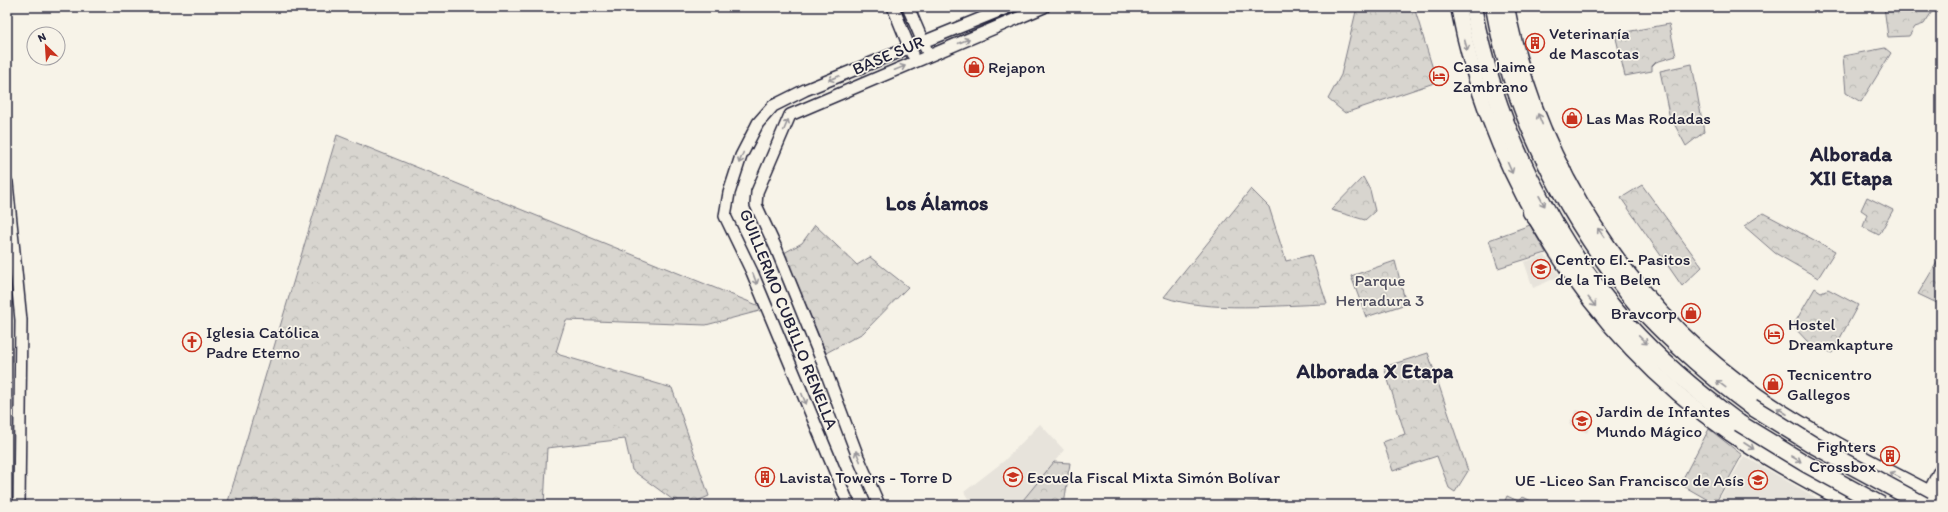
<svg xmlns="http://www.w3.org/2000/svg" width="1948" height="512" font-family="Itim,sans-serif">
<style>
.built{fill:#e7e3db}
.park{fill:url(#park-crowns);stroke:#7d7c85}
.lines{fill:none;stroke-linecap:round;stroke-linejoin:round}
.minor-casing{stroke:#22223b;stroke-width:14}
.major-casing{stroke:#22223b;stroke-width:17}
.highway-casing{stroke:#22223b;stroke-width:19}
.minor{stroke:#f7f3e8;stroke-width:11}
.major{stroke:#f7f3e8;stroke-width:14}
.highway{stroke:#f7f3e8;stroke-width:16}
.highway-bridge-casing{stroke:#22223b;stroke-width:19;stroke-linecap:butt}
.highway-bridge{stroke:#f7f3e8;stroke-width:16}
.oneway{stroke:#97959a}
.labels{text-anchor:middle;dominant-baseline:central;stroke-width:3.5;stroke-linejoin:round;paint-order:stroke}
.poi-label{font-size:17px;fill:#22223b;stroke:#f7f3e8;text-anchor:start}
.street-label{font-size:17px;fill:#22223b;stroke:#f7f3e8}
.park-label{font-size:17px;fill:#504f60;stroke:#f7f3e8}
.district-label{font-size:21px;font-weight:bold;fill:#22223b;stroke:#f7f3e8}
</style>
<defs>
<pattern id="park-crowns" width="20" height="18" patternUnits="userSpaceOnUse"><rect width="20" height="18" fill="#d8d5cf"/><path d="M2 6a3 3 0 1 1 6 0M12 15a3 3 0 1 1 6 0" fill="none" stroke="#b9b7b3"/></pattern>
</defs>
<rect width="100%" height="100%" fill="#f7f3e8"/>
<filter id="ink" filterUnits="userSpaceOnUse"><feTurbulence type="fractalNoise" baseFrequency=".025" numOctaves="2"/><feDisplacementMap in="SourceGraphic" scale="8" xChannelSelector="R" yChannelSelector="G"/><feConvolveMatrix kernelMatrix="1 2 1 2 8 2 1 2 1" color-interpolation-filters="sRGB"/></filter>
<g filter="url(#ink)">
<path class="built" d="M1545,255L1560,276L1533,288L1524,262Z
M1577,410L1594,418L1587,433L1569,424Z
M1040,424L1064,450L1019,505H972L964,492L1004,461Z
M1744,456L1829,505H1716Z"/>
<path class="park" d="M1357,7H1414L1437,82L1345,113L1328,99L1341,75Z
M1884,7H1935L1924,24L1915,27L1909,36L1888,37Z
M1669,24L1676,56L1656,62L1652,66V71L1625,76L1615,34Z
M1885,48L1891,53L1861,102L1846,93L1843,56Z
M1692,64L1704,132L1686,146L1669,114L1660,71Z
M337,135L767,309L706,325L566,320L556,352L560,355L672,388L709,496L688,505H680L632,470L625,439L547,448L544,505H227Z
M1363,177L1370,190L1375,211L1365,220L1331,210Z
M1642,185L1702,267L1682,286L1621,198Z
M1251,189L1269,207L1286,261L1311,255L1327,304C1282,305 1206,313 1164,297Z
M1867,197L1893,210L1879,235L1863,227L1867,214L1861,210Z
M1763,213L1835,251L1818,278L1775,253L1744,226Z
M815,225L857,265L870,257L908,287L863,333L826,353L784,253L802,243Z
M1530,225L1546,253L1498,268L1489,240Z
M1939,259L1941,260V300L1939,304L1918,294Z
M1395,261L1406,304L1366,317L1351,276Z
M1815,288L1821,292L1828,289L1858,305L1832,353L1807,341L1793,326Z
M1428,353L1468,471L1455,492L1449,488L1437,456L1393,471L1383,442L1405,434L1384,367Z
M1709,429L1742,455L1715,504L1680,484Z
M1054,462L1070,463L1064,505H1019Z
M1507,496L1518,501L1523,497L1539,505H1503Z
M1275,500V505H1224V504Z"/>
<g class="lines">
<g class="minor-casing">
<path id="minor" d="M893,7L912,54
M908,7L926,49
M7,183L21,320L19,505
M849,505L752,272L725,216L729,193L741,156L758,123L773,106L805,90L1009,7
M879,505L858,457L822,361L776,248L756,205L757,192L790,115L1044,7"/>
</g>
<g class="major-casing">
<path id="major" d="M1458,7C1490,176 1587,334 1729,433C1768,460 1810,482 1852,505
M1507,7C1536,161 1629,307 1758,396C1816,436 1880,467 1941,499
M1926,501L1941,471"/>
</g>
<g class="highway-casing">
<path id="highway" d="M1473,7C1495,124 1549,235 1628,325C1661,362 1700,394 1739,423
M1494,7C1510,98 1550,183 1602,258C1616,277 1629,297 1645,313C1678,348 1714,379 1752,407
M1561,167L1574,202
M1531,212L1558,245"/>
</g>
<use href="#minor" class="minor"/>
<use href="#major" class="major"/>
<use href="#highway" class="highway"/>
<g class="highway-bridge-casing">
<path id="highway-bridge" d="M1752,407L1815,446L1924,505
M1739,423L1806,464L1881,505"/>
</g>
<use href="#highway-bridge" class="highway-bridge"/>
</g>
<defs><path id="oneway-shaft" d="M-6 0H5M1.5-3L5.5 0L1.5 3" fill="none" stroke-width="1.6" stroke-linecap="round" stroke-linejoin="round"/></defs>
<g class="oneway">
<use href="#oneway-shaft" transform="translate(964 41) rotate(-23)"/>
<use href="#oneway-shaft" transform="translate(1466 45) rotate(74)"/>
<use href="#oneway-shaft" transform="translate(900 68) rotate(-22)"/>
<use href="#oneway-shaft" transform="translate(834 78) rotate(158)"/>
<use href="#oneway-shaft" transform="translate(1540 119) rotate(-112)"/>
<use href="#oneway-shaft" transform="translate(786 125) rotate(-67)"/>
<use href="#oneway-shaft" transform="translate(741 158) rotate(112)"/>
<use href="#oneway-shaft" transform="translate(1510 168) rotate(66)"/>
<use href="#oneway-shaft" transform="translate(1542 201) rotate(61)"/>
<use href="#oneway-shaft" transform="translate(1601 233) rotate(-125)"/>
<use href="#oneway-shaft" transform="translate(755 279) rotate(69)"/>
<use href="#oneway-shaft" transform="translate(1592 302) rotate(51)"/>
<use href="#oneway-shaft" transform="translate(1643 340) rotate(44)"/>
<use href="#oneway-shaft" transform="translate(1721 384) rotate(-143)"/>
<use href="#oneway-shaft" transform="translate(804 399) rotate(68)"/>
<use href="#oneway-shaft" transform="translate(1782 411) rotate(-147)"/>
<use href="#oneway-shaft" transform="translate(1749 446) rotate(33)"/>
<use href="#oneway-shaft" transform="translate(858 456) rotate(-112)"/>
<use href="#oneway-shaft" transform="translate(1796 459) rotate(30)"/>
<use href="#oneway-shaft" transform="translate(1895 475) rotate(-152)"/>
</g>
</g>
<defs>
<g id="building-ring" transform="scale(1)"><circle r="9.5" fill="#f7f3e8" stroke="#c8321e" stroke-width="1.5"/><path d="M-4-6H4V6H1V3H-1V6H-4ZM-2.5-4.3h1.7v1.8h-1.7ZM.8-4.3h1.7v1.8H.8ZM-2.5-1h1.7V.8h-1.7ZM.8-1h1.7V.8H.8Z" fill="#c8321e"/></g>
<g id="shop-ring" transform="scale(1)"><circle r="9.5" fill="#f7f3e8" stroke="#c8321e" stroke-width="1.5"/><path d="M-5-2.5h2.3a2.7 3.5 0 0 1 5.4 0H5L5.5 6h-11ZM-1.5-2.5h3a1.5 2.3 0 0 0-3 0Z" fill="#c8321e"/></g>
<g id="hotel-ring" transform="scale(1)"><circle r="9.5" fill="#f7f3e8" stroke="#c8321e" stroke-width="1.5"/><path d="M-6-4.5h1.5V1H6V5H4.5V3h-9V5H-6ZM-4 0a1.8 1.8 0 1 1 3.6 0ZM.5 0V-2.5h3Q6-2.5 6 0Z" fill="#c8321e"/></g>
<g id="school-ring" transform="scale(1)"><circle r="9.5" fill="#f7f3e8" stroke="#c8321e" stroke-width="1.5"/><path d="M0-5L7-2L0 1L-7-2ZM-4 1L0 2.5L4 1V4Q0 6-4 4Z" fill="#c8321e"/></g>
<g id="church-ring" transform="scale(1)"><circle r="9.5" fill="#f7f3e8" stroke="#c8321e" stroke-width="1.5"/><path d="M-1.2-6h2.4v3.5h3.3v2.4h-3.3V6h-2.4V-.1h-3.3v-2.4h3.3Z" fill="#c8321e"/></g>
</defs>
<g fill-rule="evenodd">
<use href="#building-ring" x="1535" y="43"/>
<use href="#shop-ring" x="974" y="67"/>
<use href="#hotel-ring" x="1439" y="76"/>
<use href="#shop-ring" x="1572" y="118"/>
<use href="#school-ring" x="1541" y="269"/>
<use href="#shop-ring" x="1691" y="313"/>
<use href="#hotel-ring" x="1774" y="334"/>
<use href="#church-ring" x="192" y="342"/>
<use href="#shop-ring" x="1773" y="384"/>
<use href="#school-ring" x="1582" y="421"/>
<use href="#building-ring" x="1890" y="456"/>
<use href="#building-ring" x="765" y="477"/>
<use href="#school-ring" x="1013" y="477"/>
<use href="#school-ring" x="1758" y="480"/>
</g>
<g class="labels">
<g class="poi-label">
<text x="1549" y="33">Veterinaría<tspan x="1549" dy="20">de Mascotas</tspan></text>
<text x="1453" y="66">Casa Jaime<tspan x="1453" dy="20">Zambrano</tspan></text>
<text x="988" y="67">Rejapon</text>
<text x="1586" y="118">Las Mas Rodadas</text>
<text x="1555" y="259">Centro EI.- Pasitos<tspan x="1555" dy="20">de la Tia Belen</tspan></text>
<text x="1677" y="313" text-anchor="end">Bravcorp</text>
<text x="1788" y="324">Hostel<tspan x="1788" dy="20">Dreamkapture</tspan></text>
<text x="206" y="332">Iglesia Católica<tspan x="206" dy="20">Padre Eterno</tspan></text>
<text x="1787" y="374">Tecnicentro<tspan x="1787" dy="20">Gallegos</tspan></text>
<text x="1596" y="411">Jardin de Infantes<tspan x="1596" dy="20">Mundo Mágico</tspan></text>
<text x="1876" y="446" text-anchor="end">Fighters<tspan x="1876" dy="20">Crossbox</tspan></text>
<text x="779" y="477">Lavista Towers - Torre D</text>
<text x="1027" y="477">Escuela Fiscal Mixta Simón Bolívar</text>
<text x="1744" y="480" text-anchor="end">UE -Liceo San Francisco de Asís</text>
</g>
<g class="street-label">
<text transform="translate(888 55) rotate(-23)">BASE SUR</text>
<text transform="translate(789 319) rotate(68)">GUILLERMO CUBILLO RENELLA</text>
</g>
<g class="park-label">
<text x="1380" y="280">Parque<tspan x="1380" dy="20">Herradura 3</tspan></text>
</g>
<g class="district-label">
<text x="1851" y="153">Alborada<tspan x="1851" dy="24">XII Etapa</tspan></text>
<text x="937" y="202">Los Álamos</text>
<text x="1375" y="370">Alborada X Etapa</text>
</g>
</g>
<rect width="1948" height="512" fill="none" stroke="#f7f3e8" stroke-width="24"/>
<rect x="12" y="12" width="1924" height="488" fill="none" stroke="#22223b" stroke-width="1.5" filter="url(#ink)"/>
<g transform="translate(46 46) rotate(335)"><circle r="19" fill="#f7f3e8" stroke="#a29fa3"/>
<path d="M0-3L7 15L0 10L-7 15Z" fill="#c8321e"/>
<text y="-6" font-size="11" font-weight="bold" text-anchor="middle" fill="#22223b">N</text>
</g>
</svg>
